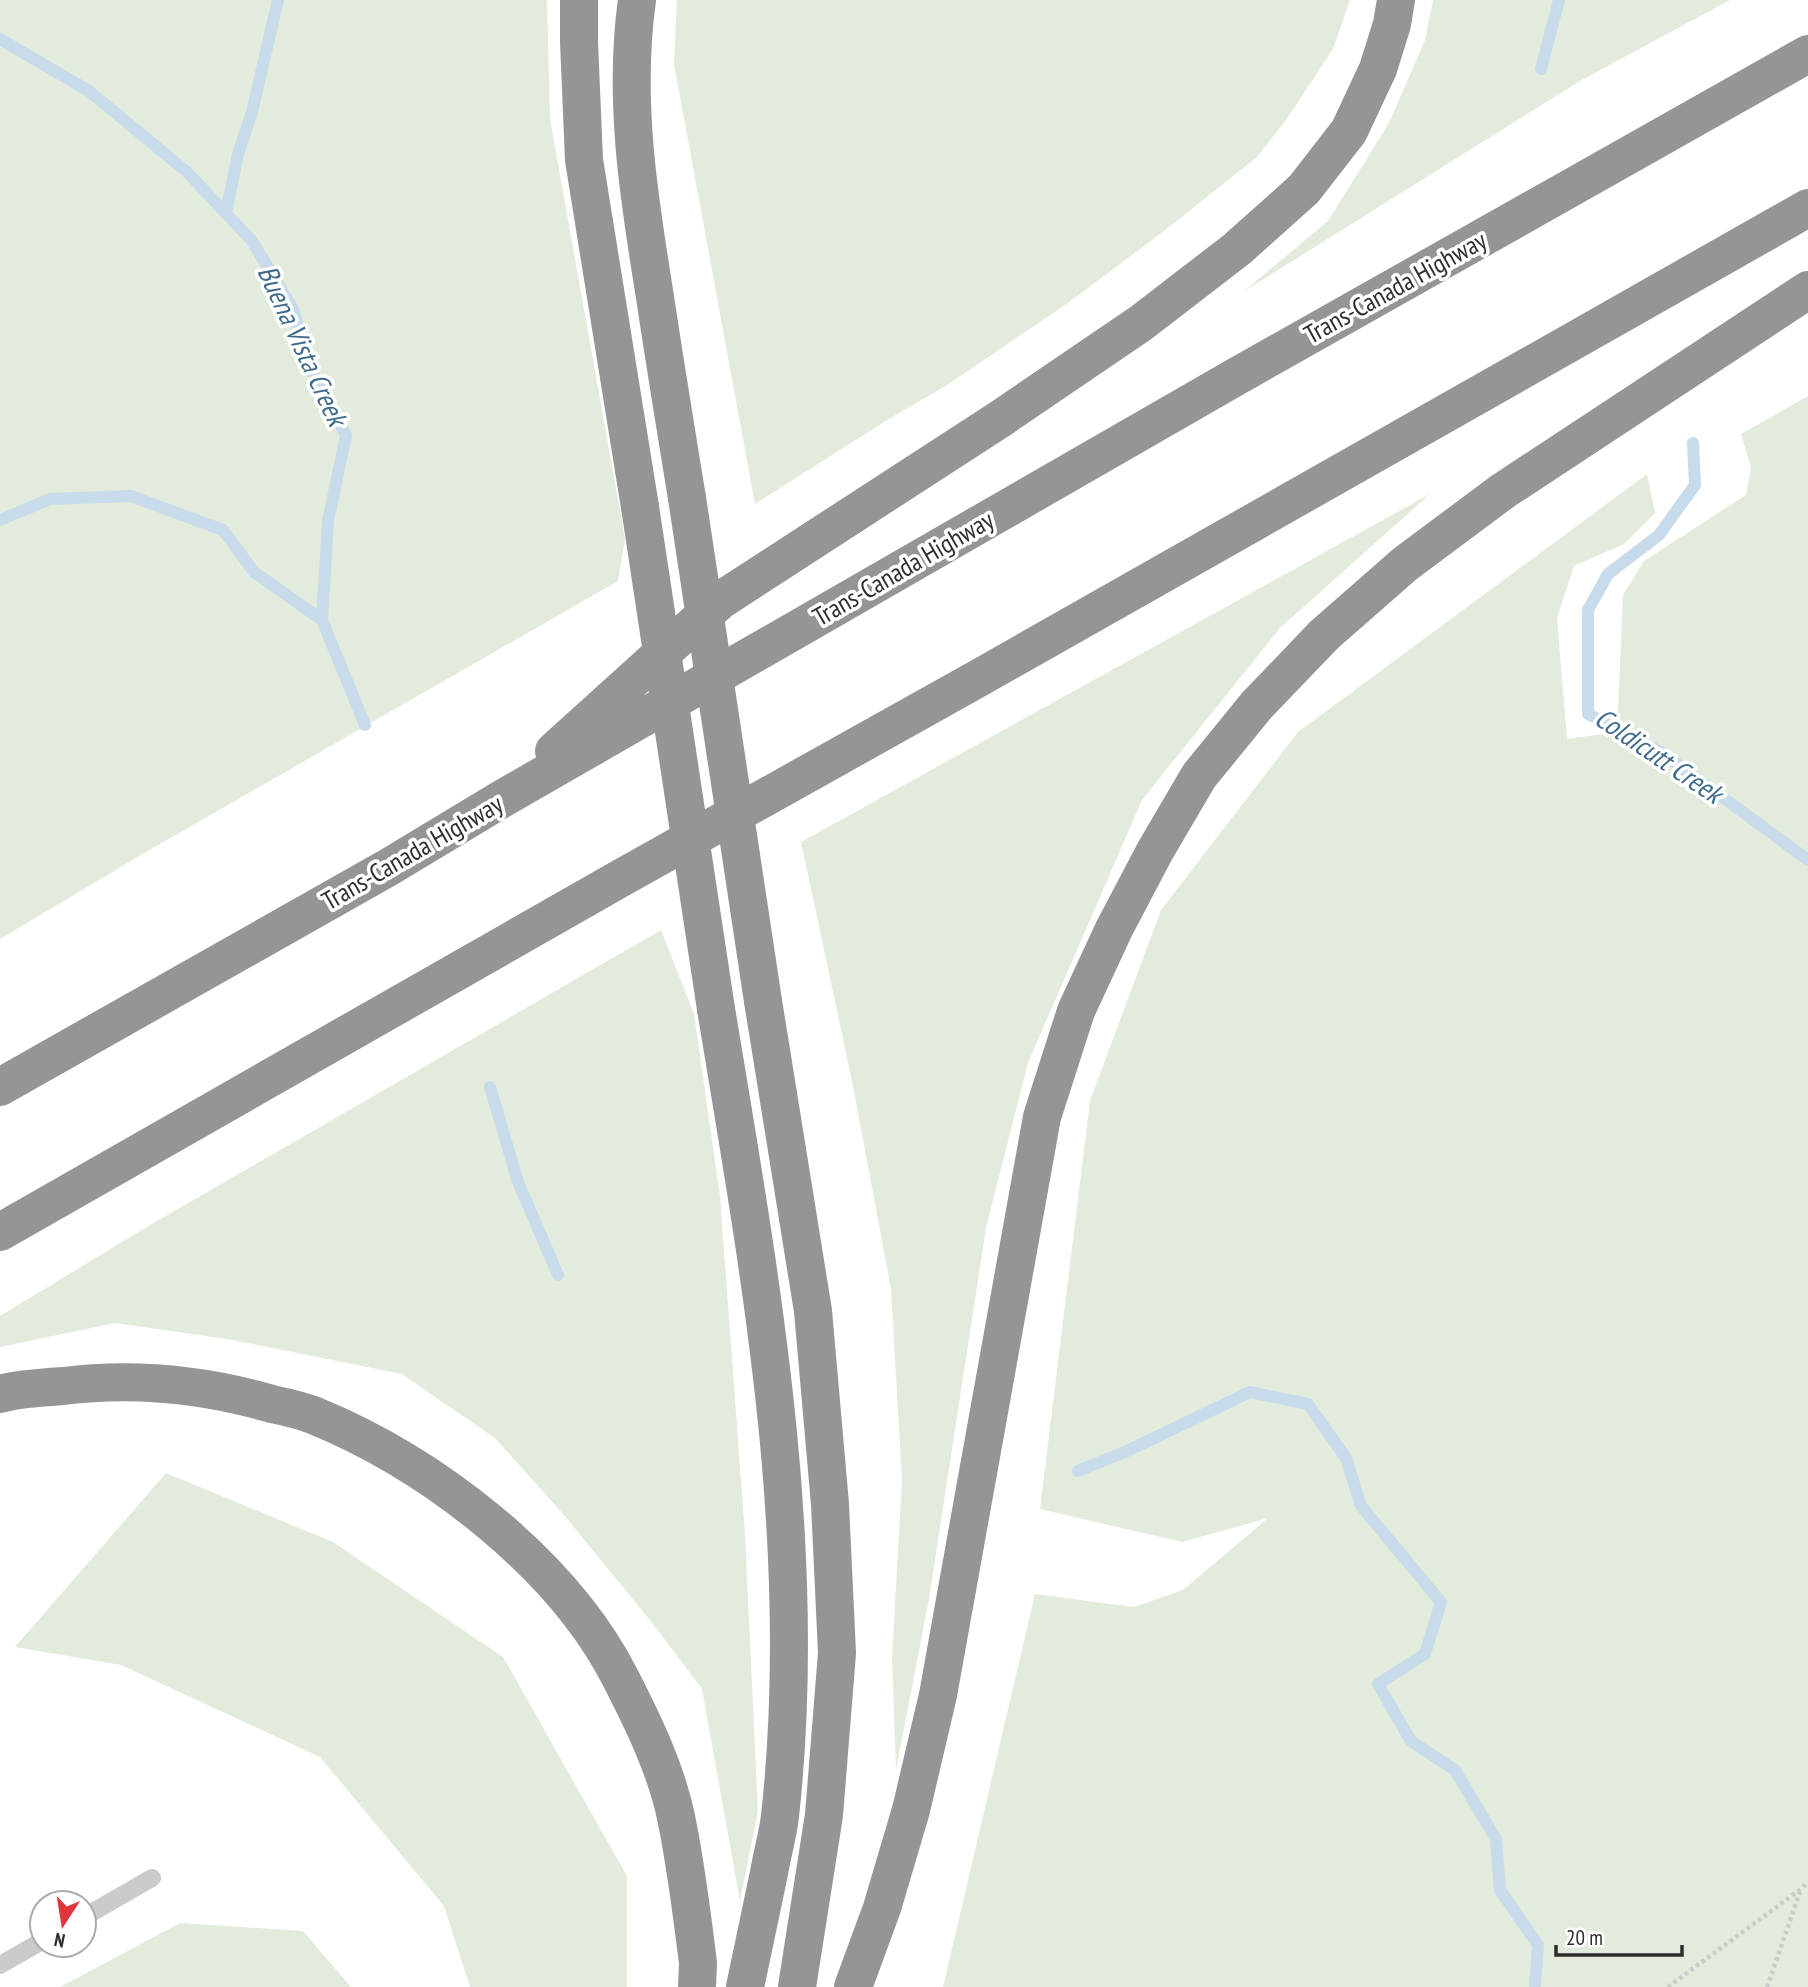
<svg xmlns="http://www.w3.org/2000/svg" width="1808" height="1987" font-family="'PT Sans Narrow',sans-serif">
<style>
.green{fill:#e3ebdc}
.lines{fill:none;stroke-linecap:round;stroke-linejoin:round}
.stream{stroke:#c8dbea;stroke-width:12}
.path{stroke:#cbcbcb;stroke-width:4.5;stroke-dasharray:3.5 3.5;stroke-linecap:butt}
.lane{stroke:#cbcbcb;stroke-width:18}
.highway{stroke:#959595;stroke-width:38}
.highway-bridge{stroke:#959595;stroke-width:38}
.labels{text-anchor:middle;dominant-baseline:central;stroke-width:7;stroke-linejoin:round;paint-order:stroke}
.street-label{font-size:26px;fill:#2e2e2e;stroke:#fff}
.water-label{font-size:28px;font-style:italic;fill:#3f6b8c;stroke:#fff}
</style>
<rect width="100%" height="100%" fill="#fff"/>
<path class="green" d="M0,0H547L550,119L625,539L618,581L146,852L0,939Z
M677,0H1350L1333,49L1286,120L1257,157L1168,228L1068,303L947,385L884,422L755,504L674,64Z
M1433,0H1730L1580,81L1243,292L1328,221L1389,123L1425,40Z
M1808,396V1987H943L1035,1594L1134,1607L1183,1590L1268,1518L1182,1542L1040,1509L1090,1101L1161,910L1298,732L1647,474L1655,513L1624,544L1574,566L1557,618L1567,739L1617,732L1623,595L1644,561L1746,495L1751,468L1741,434Z
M1430,494L1280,628L1142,800L1028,1063L986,1228L929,1599L896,1770L892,1658L902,1480L891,1289L852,1081L801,842Z
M661,930L694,1014L720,1196L745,1535L758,1811L740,1901L702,1689L653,1624L564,1515L496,1439L402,1374L233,1340L115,1323L0,1347V1316L145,1228Z
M166,1473L333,1542L503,1657L627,1876V1987H470L444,1906L320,1757L121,1665L15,1647Z
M180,1923L303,1931L351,1987H60Z"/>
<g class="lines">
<path class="stream" d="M0,39L89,91L187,172L252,241L293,309L310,368L346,435L328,521L322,620L365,725
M1541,69L1559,0
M226,213L238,154L252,112L278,0
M1693,443L1695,485L1659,535L1608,574L1588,610V714L1661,752L1808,860
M0,520L50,499L131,496L223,530L254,572L322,620
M490,1087L518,1182L558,1275
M1078,1471L1127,1451L1250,1392L1308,1404L1346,1458L1361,1506L1441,1602L1425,1654L1378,1684L1411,1741L1455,1770L1496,1839L1500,1890L1538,1945L1535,1987"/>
<path class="path" d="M1668,1987L1801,1889L1808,1882
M1767,1987L1800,1892"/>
<path class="lane" d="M84,1917L152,1878
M0,1965L42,1941"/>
<path class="highway" d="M579,0V42L584,160L640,507
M637,0C623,99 639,199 655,297C665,364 676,431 687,498
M554,751L721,600L1000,419L1141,323L1237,249L1304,189L1349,131L1378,69L1392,24L1396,0
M763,1001L813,1311L830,1504L837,1653L824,1815L797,1987
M716,1009C760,1274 810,1546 780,1816C778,1835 772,1854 769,1873C761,1911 753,1949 745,1987
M0,1087L389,867L500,800L1239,375L1808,54
M0,1232L621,878L977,679L1808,208
M0,1394C20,1388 42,1388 63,1386C135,1377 203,1384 272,1404C286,1407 300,1410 313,1415C431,1463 563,1564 621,1679C643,1722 666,1769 676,1817C686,1865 692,1914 698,1963L697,1987
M853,1987L882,1908L911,1810L938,1695L1042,1117L1076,1011L1114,929L1155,851L1199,776L1256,706L1324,635L1405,564L1503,491L1808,290"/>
<path class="highway-bridge" d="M687,498L763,1001
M640,507L716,1009"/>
</g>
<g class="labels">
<g class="street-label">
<text transform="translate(1395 287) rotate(-29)">Trans-Canada Highway</text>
<text transform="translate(903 568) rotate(-30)">Trans-Canada Highway</text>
<text transform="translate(412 852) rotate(-30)">Trans-Canada Highway</text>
</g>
<g class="water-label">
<text transform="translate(303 345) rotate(65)">Buena Vista Creek</text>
<text transform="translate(1659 755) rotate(34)">Coldicutt Creek</text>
</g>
</g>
<g transform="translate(63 1924) rotate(192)"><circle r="33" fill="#ffffff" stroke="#ababab" stroke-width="2"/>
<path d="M0-5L12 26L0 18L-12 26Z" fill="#de363b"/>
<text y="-10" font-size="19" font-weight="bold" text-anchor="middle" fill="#2e2e2e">N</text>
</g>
<path d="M1556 1945v10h126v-10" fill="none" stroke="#2e2e2e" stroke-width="3.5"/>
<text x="1566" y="1945" font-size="21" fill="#2e2e2e" stroke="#ffffff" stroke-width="5" paint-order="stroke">20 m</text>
</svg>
